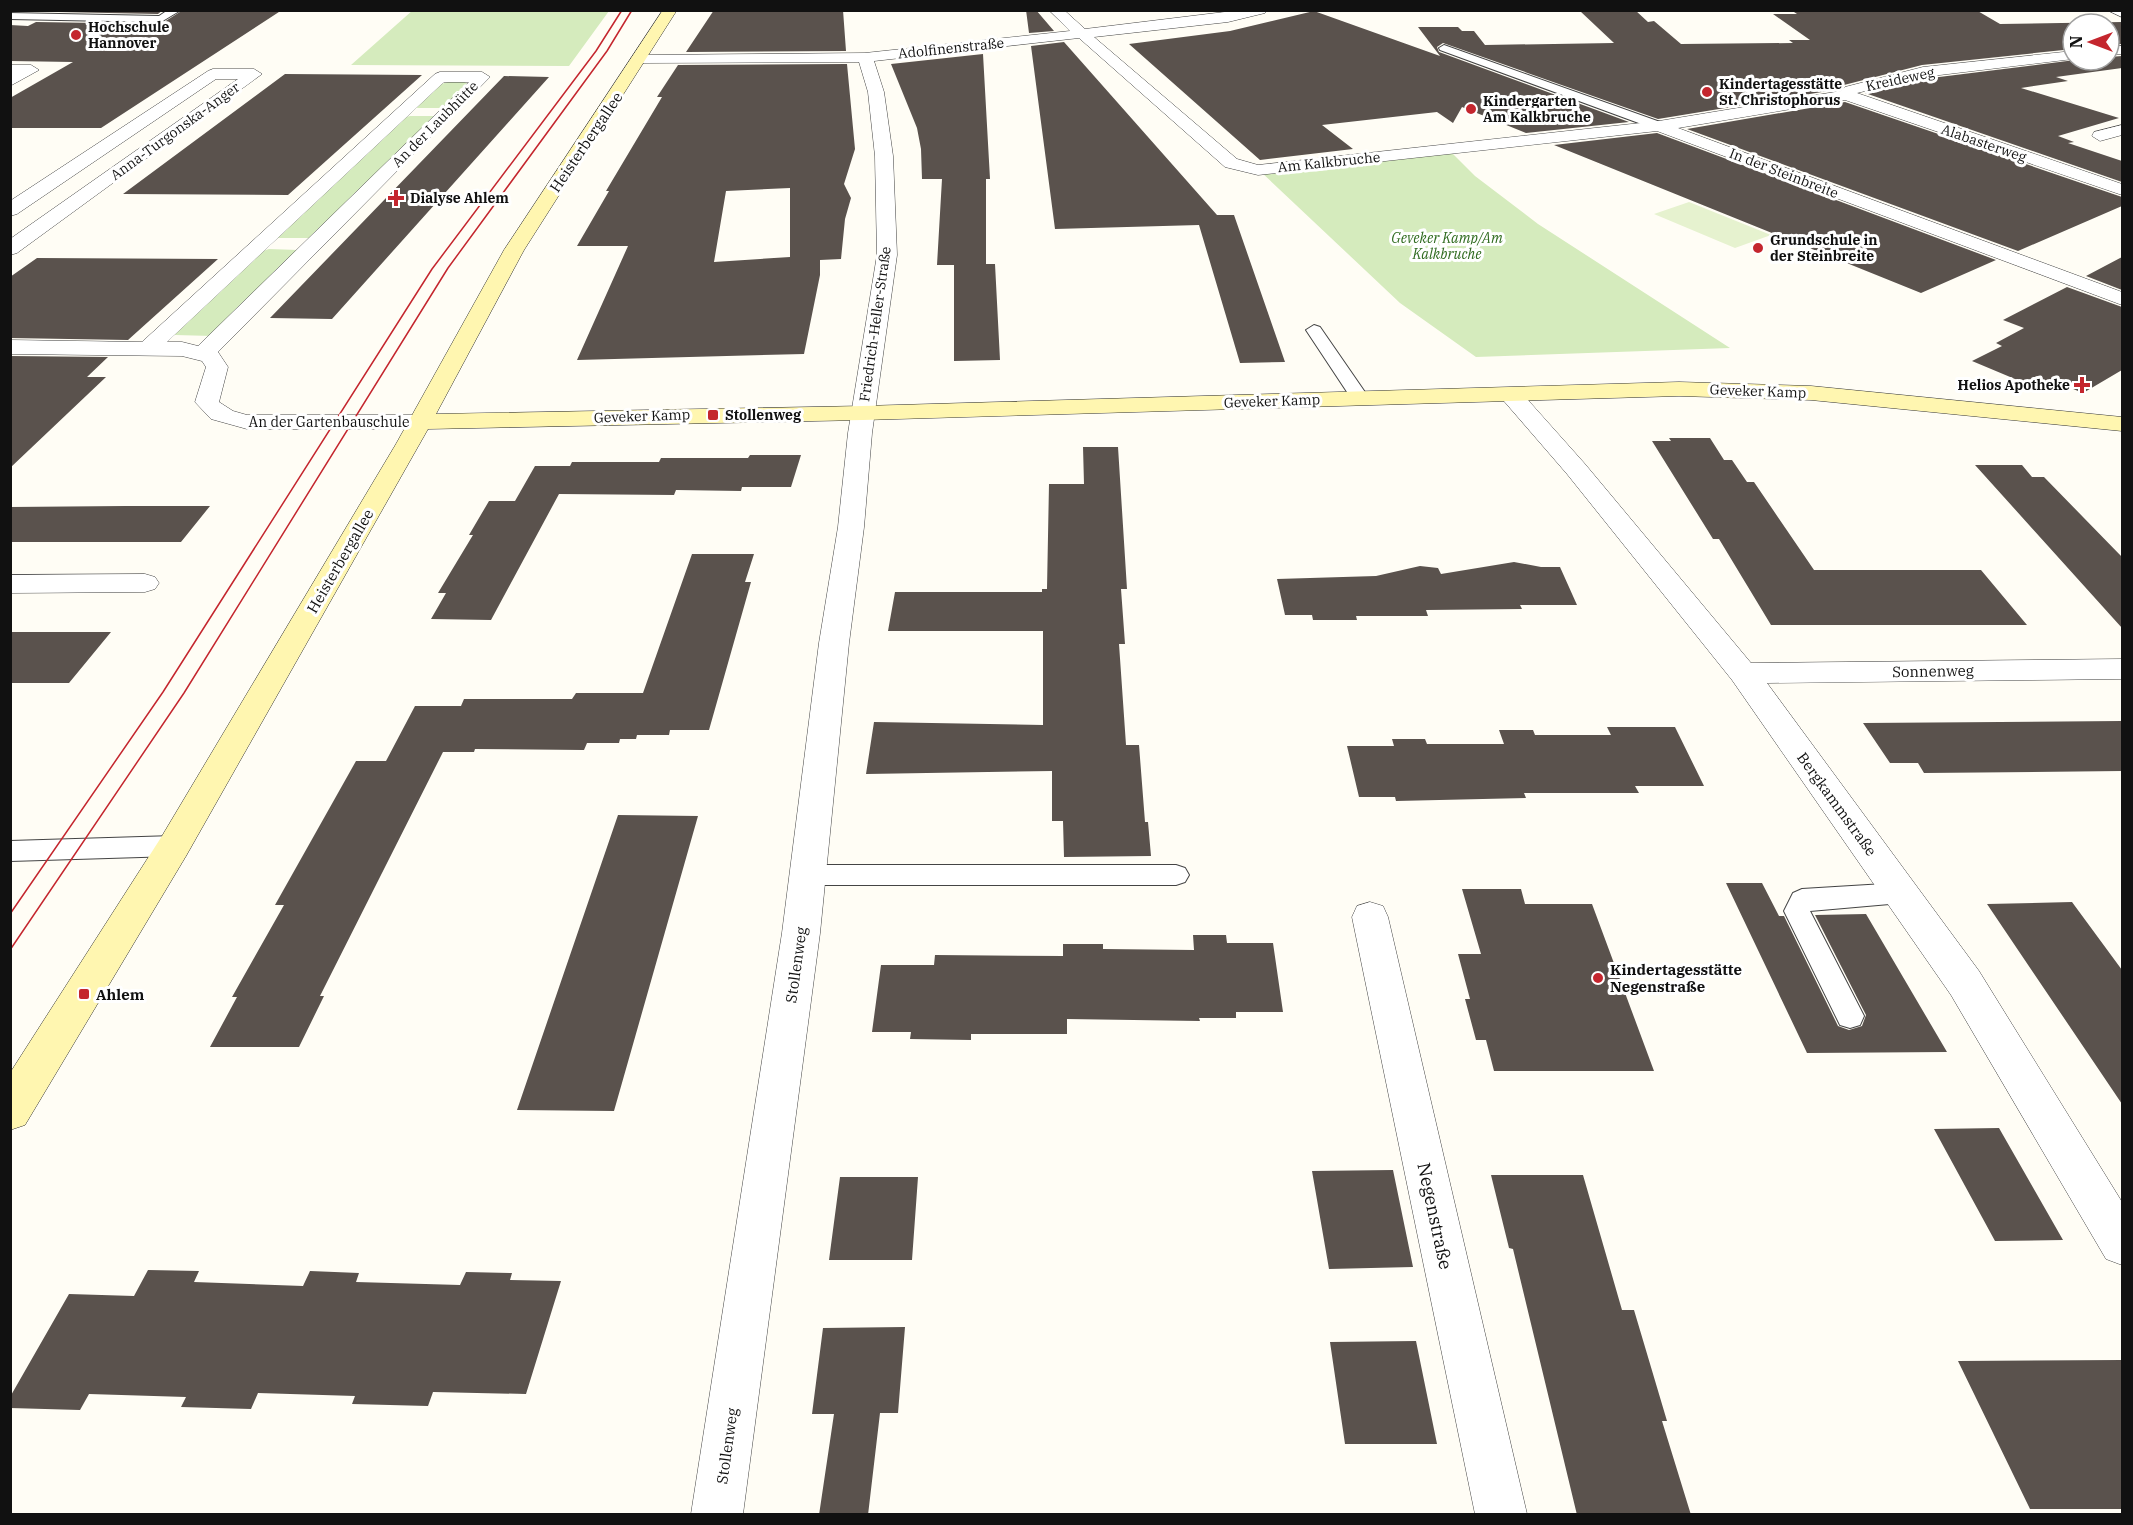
<svg xmlns="http://www.w3.org/2000/svg" width="2133" height="1525" font-family="'IBM Plex Serif',serif">
<style>
.green{fill:#d5ebbd}
.pitch{fill:#e6f2cf}
.building{fill:#5a524d;fill-rule:evenodd}
.lines{fill:none;stroke-linecap:round;stroke-linejoin:round}
.lane-casing{stroke:#444;stroke-width:2}
.street-casing{stroke:#444;stroke-width:1}
.secondary-casing{stroke:#333;stroke-width:1}
.lane{fill:#fff;fill-rule:evenodd}
.street{fill:#fff;fill-rule:evenodd}
.secondary{fill:#fff6b0;fill-rule:evenodd}
.tram{stroke:#c4262e;stroke-width:1.5}
.poi-dot{fill:#c4262e;stroke:#fff;stroke-width:2}
.labels{text-anchor:middle;dominant-baseline:central;stroke-width:6;stroke-linejoin:round;paint-order:stroke}
.far-poi-label{font-size:14px;font-weight:bold;fill:#111;stroke:#fff;text-anchor:start}
.far-street-label{font-size:14px;fill:#111;stroke:#fff}
.far-park-label{font-size:14px;font-style:italic;fill:#2f6b1f;stroke:#fff}
.street-label{font-size:15px;fill:#111;stroke:#fff}
.poi-label{font-size:15px;font-weight:bold;fill:#111;stroke:#fff;text-anchor:start}
.near-street-label{font-size:18px;fill:#111;stroke:#fff}
</style>
<rect width="100%" height="100%" fill="#fffdf5"/>
<path class="green" d="M413,10H609V11L569,66L351,65Z
M451,81H463L469,85L445,108H413L438,85Z
M410,116H434L314,238H274L403,118Z
M1452,153L1475,176L1538,224L1730,348L1476,357L1400,303L1260,171Z
M269,249L298,250L212,336L175,335L176,331L263,251Z"/>
<path class="pitch" d="M1689,202L1771,235L1735,248L1654,214Z"/>
<path class="building" d="M59,10H163L158,14L57,12Z
M183,10H282L101,128H10V98L73,62L10,61V25L28,26L36,22L161,24Z
M714,10H843L846,51L686,52Z
M1026,10H1036L1054,31L1029,33Z
M1635,10L1648,22L1654,21L1681,44L1793,43L1789,40H1810L1773,14H1797L1794,12L1976,10L2000,24L2122,22V44L2109,45V24H2073V49L1922,65L1844,85L1840,89L1658,119L1443,43L1437,47L1439,52L1629,122L1526,133L1462,107L1453,123L1437,112L1322,125L1353,149L1260,160L1129,44L1230,31L1314,11L1440,56L1418,27H1458L1462,31H1474L1485,45L1614,43L1580,11Z
M1064,42L1217,215H1234L1285,362L1240,363L1199,225L1055,229L1031,46Z
M983,54L990,179H986V264H995L1000,360L954,361V265H937L942,179H922L921,149L917,128L891,64Z
M2122,56V68L2056,77L2068,81L2021,88L2119,118L2058,136L2074,142L2068,143L2122,161V182L1865,93L1923,79L2075,60H2109V57Z
M847,64L855,149L844,184L851,198L845,219L841,259L820,260V275L804,354L577,360L628,246H577L609,191H606L662,97H657L678,65ZM790,188V257L714,262L726,191Z
M285,74L422,75L288,195L123,194Z
M504,76L549,77L332,319L270,318Z
M1845,102L2122,197V206L2018,251L1687,129Z
M1657,133L1996,260L1921,293L1554,145Z
M2122,257V290L2086,276Z
M37,258L218,259L128,340L10,338V277Z
M2067,287L2122,307V370L2083,393L2056,382L2041,390L1972,361L2002,346L1996,343L2024,328L2003,320Z
M10,356L108,357L87,377H106L10,468Z
M1669,438H1710L1724,460H1732L1747,482H1754L1814,570H1981L2027,625H1771L1719,539H1713L1652,441H1671Z
M1083,447H1118L1127,589H1121L1125,644H1119L1126,745H1139L1145,822H1148L1151,856L1064,857L1063,821H1052V771L866,774L874,722L1043,725V631H888L895,592H1042V589H1047L1049,484H1084Z
M750,455H801L791,487H742L741,491L676,490L674,495L559,494L491,620L431,619L446,593H438L473,535H469L489,501H515L535,466H570L572,462H659L661,458H748Z
M1975,465H2022L2032,477H2044L2122,557V628Z
M125,506H210L181,542H10V507Z
M692,554H754L745,582H751L709,730H670L669,735H637L636,739H620L619,743H587L584,750L475,749L474,752H443L320,996H324L299,1047H210L237,997H232L284,905H275L356,761H386L415,706H461L464,699H572L576,693H643Z
M1514,562L1541,567H1560L1577,605H1520L1522,609L1426,610L1428,616H1356L1357,620H1313L1312,615H1285L1277,579L1376,576L1420,566L1438,568L1441,574Z
M10,632H111L69,683H10Z
M2122,721V771L1924,773L1918,763H1890L1863,723Z
M1607,727H1675L1704,786H1635L1639,793H1524L1526,798L1396,801L1395,797H1359L1347,746H1394L1392,739H1425L1427,744H1504L1499,730H1533L1535,735H1611Z
M618,815L698,816L614,1111L517,1110Z
M1726,883H1762L1779,916H1784L1838,1026L1849,1030L1862,1026L1866,1015L1815,915L1866,914L1947,1052L1807,1053Z
M1462,889H1521L1525,904H1592L1654,1071H1494L1486,1040H1476L1465,999H1470L1458,954H1481Z
M2072,902L2122,970V1104L1987,904Z
M1193,935H1226L1227,943H1273L1283,1012H1236V1018H1199L1200,1021L1067,1019V1034H971V1040L910,1039L911,1032H872L881,965H934L935,955L1063,956V944H1103V949L1194,950Z
M1999,1128L2063,1240L1995,1241L1934,1129Z
M1393,1170L1413,1267L1329,1269L1312,1171Z
M1491,1175H1583L1622,1310H1634L1667,1421H1662L1691,1515H1577L1513,1249L1509,1248Z
M840,1177H918L912,1260H829Z
M148,1270L199,1271L194,1282L303,1286L310,1271L359,1273L356,1282L460,1285L466,1272L512,1273L510,1280L561,1281L526,1394L433,1392L428,1406L352,1404L355,1396L258,1393L251,1409L181,1407L186,1397L89,1394L80,1410L10,1408V1397L69,1294L134,1296Z
M905,1327L898,1413H880L868,1515H819L834,1414H812L823,1328Z
M1416,1341L1437,1444H1345L1330,1342Z
M2122,1360V1509H2030L1958,1361Z"/>
<g class="lines">
<g class="lane-casing">
<path id="lane" d="M168,10H181L161,22L10,19V13L159,16Z
M1444,45L1663,123L1665,126L1659,130L1655,129L1440,50L1439,48Z
M1314,325L1320,327L1369,398L1366,402H1354L1351,398L1306,330Z
M174,836L183,839L187,846L183,853L174,856L10,861V841Z
M807,865H1176L1185,868L1189,875L1185,882L1176,885H807L798,882L794,875L798,868Z
M1901,883L1910,886L1914,893L1910,900L1901,903L1810,911L1864,1016L1860,1025L1850,1028L1840,1025L1784,911L1793,893L1802,889Z"/>
</g>
<g class="street-casing">
<path id="street" d="M1049,10H1064L1085,29L1241,10H1266L1265,13L1228,22L1094,37L1237,159L1258,165L1659,121L1841,91L1845,87L1923,67L2073,51V59L1923,77L1857,93L2122,184V195L1845,100L1678,128L2122,292V305L1657,131L1258,175L1225,167L1079,38L874,61L884,92L893,156L897,255L872,433L864,527L849,643L820,933L743,1514H691L782,933L819,643L838,527L848,433L877,255L875,156L868,92L859,62L641,63L634,59L641,55L865,53L1070,31Z
M2107,10H2122V17Z
M2122,46V54L2109,55V47Z
M10,65H31L39,70L10,86Z
M213,69H254L262,74L17,253L10,255V239L238,79H216L17,214L10,216V201L208,71Z
M440,72H482L490,77L218,352L228,367L219,402L233,411L247,415H420L429,417L432,422L429,427L420,429H247L211,419L195,402L206,367L202,361L182,356L10,354V340L142,342L435,74ZM444,82H469L198,346L182,342H167Z
M2122,125V135L2100,141L2092,136L2094,132Z
M1511,388L1519,390L1585,464L1751,663L2122,659V679L1767,683L1979,971L2122,1202V1265L2106,1259L1951,995L1732,680L1567,474L1503,400L1499,395L1503,390Z
M145,574L155,577L159,583L155,589L145,592L10,593V575Z
M1370,902L1383,906L1388,917L1527,1514H1475L1352,917L1357,906Z"/>
</g>
<g class="secondary-casing">
<path id="secondary" d="M663,10H677L524,250L436,414L863,406L1679,382L1811,386L2122,417V431L1811,400L1679,396L863,420L428,429L186,856L25,1125L10,1130V1073L162,836L396,444L504,250Z"/>
</g>
<use href="#lane" class="lane"/>
<use href="#street" class="street"/>
<use href="#secondary" class="secondary"/>
<path class="tram" d="M10,914L163,692L432,269L596,51L622,10
M10,950L184,693L448,268L607,51L632,10"/>
</g>
<g class="poi-dot">
<circle cx="76" cy="35" r="6"/>
<circle cx="1707" cy="92" r="6"/>
<circle cx="1471" cy="109" r="6"/>
<path d="M393 189h6v6h6v6h-6v6h-6v-6h-6v-6h6z"/>
<circle cx="1758" cy="248" r="6"/>
<path d="M2079 376h6v6h6v6h-6v6h-6v-6h-6v-6h6z"/>
<rect x="707" y="409" width="12" height="12" rx="3"/>
<circle cx="1598" cy="978" r="6"/>
<rect x="78" y="988" width="12" height="12" rx="3"/>
</g>
<g class="labels">
<g class="far-poi-label">
<text x="88" y="27">Hochschule<tspan x="88" dy="16">Hannover</tspan></text>
<text x="1719" y="84">Kindertagesstätte<tspan x="1719" dy="16">St. Christophorus</tspan></text>
<text x="1483" y="101">Kindergarten<tspan x="1483" dy="16">Am Kalkbruche</tspan></text>
<text x="410" y="198">Dialyse Ahlem</text>
<text x="1770" y="240">Grundschule in<tspan x="1770" dy="16">der Steinbreite</tspan></text>
<text x="2070" y="385" text-anchor="end">Helios Apotheke</text>
<text x="725" y="415">Stollenweg</text>
</g>
<g class="far-street-label">
<text transform="translate(951 48) rotate(-6)">Adolfinenstraße</text>
<text transform="translate(1900 79) rotate(-12)">Kreideweg</text>
<text transform="translate(435 124) rotate(-45)">An der Laubhütte</text>
<text transform="translate(175 131) rotate(-36)">Anna-Turgonska-Anger</text>
<text transform="translate(1984 143) rotate(19)">Alabasterweg</text>
<text transform="translate(1329 162) rotate(-6)">Am Kalkbruche</text>
<text transform="translate(1784 173) rotate(21)">In der Steinbreite</text>
<text transform="translate(875 324) rotate(-82)">Friedrich-Heller-Straße</text>
<text transform="translate(1758 391) rotate(2)">Geveker Kamp</text>
<text transform="translate(1272 401) rotate(-2)">Geveker Kamp</text>
<text transform="translate(642 416) rotate(-2)">Geveker Kamp</text>
<text x="329" y="422">An der Gartenbauschule</text>
</g>
<g class="far-park-label">
<text x="1447" y="238">Geveker Kamp/Am<tspan x="1447" dy="16">Kalkbruche</tspan></text>
</g>
<g class="street-label">
<text transform="translate(586 142) rotate(-56)">Heisterbergallee</text>
<text transform="translate(340 561) rotate(-60)">Heisterbergallee</text>
<text transform="translate(1933 671) rotate(-1)">Sonnenweg</text>
<text transform="translate(1837 804) rotate(54)">Bergkammstraße</text>
<text transform="translate(796 965) rotate(-82)">Stollenweg</text>
<text transform="translate(727 1446) rotate(-82)">Stollenweg</text>
</g>
<g class="poi-label">
<text x="1610" y="969">Kindertagesstätte<tspan x="1610" dy="17">Negenstraße</tspan></text>
<text x="96" y="994">Ahlem</text>
</g>
<g class="near-street-label">
<text transform="translate(1435 1216) rotate(78)">Negenstraße</text>
</g>
</g>
<rect width="2133" height="1525" fill="none" stroke="#111111" stroke-width="24"/>
<g transform="translate(2091 42) rotate(270)"><circle r="28" fill="#ffffff" stroke="#a0a0a0" stroke-width="1.5"/>
<path d="M0-4.5L10 22L0 15L-10 22Z" fill="#c4262e"/>
<text y="-9" font-size="16" font-weight="bold" text-anchor="middle" fill="#111111">N</text>
</g>
</svg>
